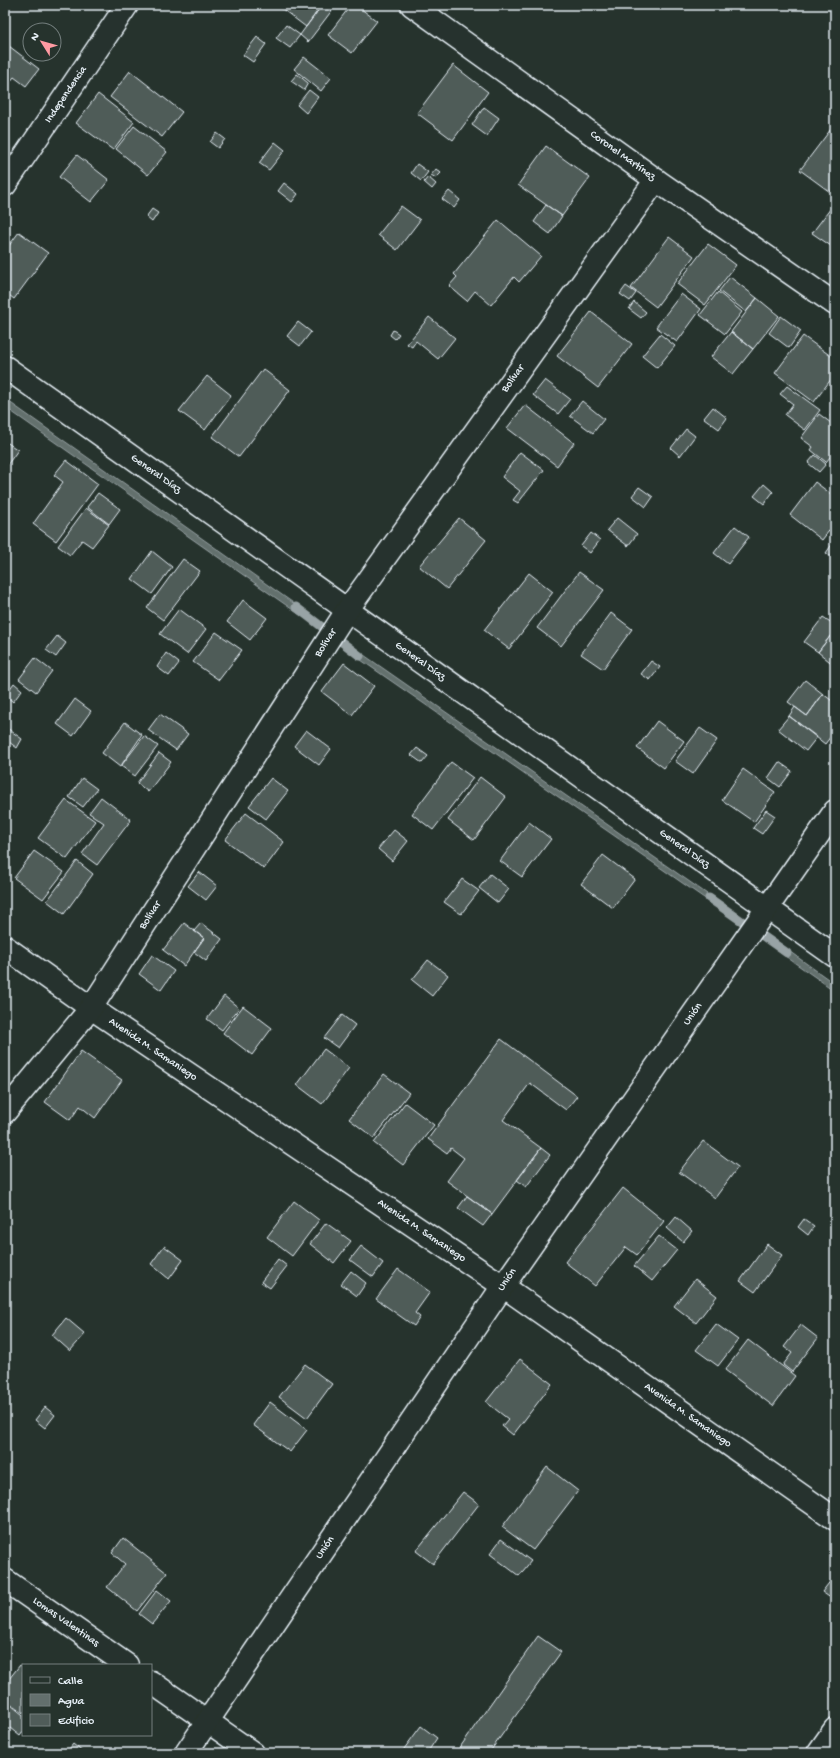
<svg xmlns="http://www.w3.org/2000/svg" width="840" height="1758" font-family="'Gochi Hand',sans-serif">
<style>
.water{fill:#636f6d;stroke:#98a3a5}
.lines{fill:none;stroke-linecap:round;stroke-linejoin:round}
.stream{stroke:#98a3a5;stroke-width:9}
.building{fill:#505c59;stroke:#e8f1f8}
.street-casing{stroke:#e8f1f8;stroke-width:25}
.secondary-casing{stroke:#e8f1f8;stroke-width:25}
.street{stroke:#26332d;stroke-width:22}
.secondary{stroke:#26332d;stroke-width:22}
.labels{text-anchor:middle;dominant-baseline:central;stroke-width:3;stroke-linejoin:round;paint-order:stroke}
.street-label{font-size:11px;fill:#e8f1f8;stroke:#26332d}
</style>
<rect width="100%" height="100%" fill="#26332d"/>
<filter id="ink" filterUnits="userSpaceOnUse"><feTurbulence type="fractalNoise" baseFrequency=".025" numOctaves="2"/><feDisplacementMap in="SourceGraphic" scale="8" xChannelSelector="R" yChannelSelector="G"/><feConvolveMatrix kernelMatrix="1 2 1 2 8 2 1 2 1" color-interpolation-filters="sRGB"/></filter>
<g filter="url(#ink)">
<path class="water" d="M5,399L306,612L303,617L5,407Z
M351,646L720,903L717,907L348,651Z
M779,944L835,984V991L775,949Z"/>
<g class="lines">
<path class="stream" d="M296,607L360,656
M709,898L787,953"/>
</g>
<path class="building" d="M283,5H322L306,27L281,8Z
M322,5H336L308,42L300,35Z
M351,5H356L377,21L352,53L328,35Z
M286,25L300,35L290,48L276,38Z
M257,37L266,44L253,62L243,55Z
M5,43L39,69L26,86L14,77L5,88Z
M304,57L331,78L321,91L294,69Z
M453,65L488,92L453,140L417,113Z
M130,71L182,112L162,137L110,97Z
M297,74L308,83L304,90L291,81Z
M309,90L318,97L306,113L297,105Z
M98,94L134,122L113,150L76,123Z
M484,107L499,118L487,136L472,125Z
M134,126L167,152L148,175L116,149Z
M831,129L835,132V185L830,192L800,170Z
M217,133L225,139L218,148L210,142Z
M275,142L285,150L269,170L259,163Z
M546,146L590,178L562,216L518,185Z
M77,155L109,180L91,202L59,177Z
M417,164L428,172L421,181L411,173Z
M436,169L441,173L436,178L431,175Z
M428,177L436,184L432,189L424,182Z
M284,183L298,194L292,202L278,191Z
M449,191L460,200L454,208L442,199Z
M834,204L835,241L831,246L812,233Z
M546,205L562,216L550,234L534,222Z
M401,206L420,220L397,250L378,235Z
M152,209L158,213L152,222L146,217Z
M498,220L541,256L519,282L514,277L491,305L475,291L467,301L449,286L457,277L454,274Z
M19,232L48,253L14,299L5,292V251Z
M669,237L694,256L656,307L631,288Z
M708,244L736,265L705,305L677,284Z
M730,277L757,298L746,312L719,291Z
M626,286L636,293L630,301L620,294Z
M718,292L742,312L725,334L700,315Z
M681,294L701,309L677,342L656,327Z
M757,298L779,316L753,349L731,332Z
M634,302L646,312L641,318L629,309Z
M591,312L632,344L598,388L557,356Z
M781,316L801,331L789,348L769,333Z
M429,317L455,338L438,359L416,341L412,347L407,344Z
M298,322L311,332L300,346L287,336Z
M393,330L399,334L395,339L390,335Z
M731,332L753,349L733,374L711,357Z
M660,334L675,346L657,368L642,356Z
M803,336L835,359V374L814,402L775,373Z
M263,369L290,390L239,457L212,437Z
M207,376L231,395L205,430L179,411Z
M545,380L570,399L558,414L533,395Z
M787,386L820,410L805,430L785,415L793,404L780,394Z
M582,401L604,419L593,433L570,416Z
M525,405L574,443L557,466L507,428Z
M713,407L727,418L719,429L704,418Z
M835,410V420L830,416Z
M819,414L835,426V451L826,462L811,450L813,447L801,438Z
M686,429L695,436L680,456L671,448Z
M5,441L18,450L5,468Z
M520,452L544,470L518,503L513,500L520,491L502,477Z
M815,455L826,464L819,472L808,463Z
M66,460L98,484L56,541L33,524L63,482L54,475Z
M815,482L835,497V523L822,540L790,515Z
M764,484L773,492L764,504L754,496Z
M639,487L653,497L646,507L632,496Z
M98,493L120,509L109,524L87,507Z
M86,508L109,525L92,547L82,540L70,555L58,546Z
M459,518L486,540L447,589L419,566Z
M617,518L637,534L628,546L607,530Z
M735,526L749,537L728,564L714,553Z
M591,533L600,540L590,553L581,546Z
M835,540V559L826,553Z
M152,551L172,567L152,594L132,579Z
M183,559L200,571L163,620L147,608Z
M579,572L604,590L561,646L537,628Z
M529,573L553,592L509,649L484,630Z
M243,600L267,618L250,640L227,622Z
M179,609L206,629L187,654L160,634Z
M611,613L632,629L603,669L581,654Z
M823,617L835,625V630L818,652L804,642Z
M835,630V666L818,652Z
M216,632L242,650L219,680L193,662Z
M57,636L66,643L56,657L46,650Z
M166,653L179,663L169,676L157,667Z
M35,658L52,671L36,692L19,679Z
M651,661L660,667L650,680L641,674Z
M344,663L374,686L352,715L322,692Z
M805,680L823,694L807,716L788,702Z
M14,683L22,690L13,702L5,695Z
M823,694L835,703V731L825,744L789,716L795,707L807,716Z
M75,699L91,711L73,736L57,724Z
M160,714L188,734L176,750L148,730Z
M789,716L817,737L806,751L778,729Z
M657,721L684,741L664,768L637,748Z
M125,722L142,735L120,767L102,753Z
M7,728L22,739L17,748L5,739V731Z
M700,728L717,740L693,774L675,761Z
M306,730L331,749L319,765L294,746Z
M144,736L158,746L135,776L121,766Z
M417,748L428,756L422,763L411,755Z
M159,753L171,762L148,792L137,783Z
M451,762L473,778L433,830L412,814Z
M779,762L792,771L780,787L768,778Z
M743,769L775,792L754,822L722,800Z
M480,777L506,797L474,840L448,820Z
M82,778L97,789L83,807L69,797Z
M271,778L288,791L266,819L249,806Z
M101,797L131,820L97,865L82,854L104,823L89,813Z
M66,800L95,821L67,859L38,838Z
M766,810L775,816L762,834L753,828Z
M246,813L284,842L264,869L225,840Z
M529,822L551,839L522,877L500,861Z
M394,830L408,841L392,861L378,849Z
M34,851L64,872L43,899L14,878Z
M603,855L635,879L613,908L581,884Z
M77,861L93,874L64,914L47,901Z
M199,872L217,886L206,900L188,886Z
M490,874L509,889L498,903L479,888Z
M462,879L479,891L461,914L444,902Z
M184,923L204,938L184,966L163,950Z
M201,923L222,939L206,961L194,952L204,938L194,931Z
M152,955L174,971L161,990L139,974Z
M428,960L448,975L432,996L412,980Z
M224,996L239,1008L222,1030L207,1019Z
M243,1006L272,1028L252,1055L223,1033Z
M342,1015L355,1025L338,1048L324,1038Z
M501,1039L577,1096L566,1110L530,1083L503,1120L541,1148L492,1214L447,1181L464,1158L451,1148L447,1153L428,1139Z
M324,1049L349,1068L322,1104L297,1085Z
M81,1051L122,1080L95,1118L80,1106L70,1120L45,1102Z
M384,1074L409,1093L374,1138L349,1119Z
M405,1103L434,1125L403,1165L374,1143Z
M703,1141L738,1167L715,1198L679,1172Z
M541,1148L550,1155L526,1187L517,1180Z
M623,1188L664,1221L637,1255L626,1247L595,1286L565,1262Z
M467,1196L492,1214L483,1226L458,1208Z
M294,1201L319,1220L292,1256L267,1237Z
M676,1217L692,1231L683,1242L667,1228Z
M804,1219L814,1226L808,1235L798,1227Z
M326,1223L351,1241L334,1263L310,1244Z
M659,1236L677,1250L652,1281L634,1266Z
M767,1244L782,1255L755,1292L740,1281Z
M164,1246L183,1260L169,1279L151,1264Z
M361,1246L383,1263L373,1277L350,1260Z
M278,1259L287,1266L270,1288L261,1282Z
M398,1269L430,1292L415,1313L420,1317L414,1326L376,1299Z
M351,1271L366,1283L357,1296L341,1284Z
M695,1279L717,1296L696,1323L674,1306Z
M66,1318L85,1334L70,1351L52,1335Z
M716,1324L738,1340L718,1366L696,1350Z
M801,1325L818,1338L792,1372L783,1365L792,1353L784,1347Z
M748,1340L795,1376L773,1406L725,1370Z
M520,1359L552,1384L513,1435L502,1426L508,1419L486,1402Z
M305,1364L332,1384L307,1418L279,1397Z
M270,1402L307,1430L290,1452L253,1425Z
M45,1407L55,1415L45,1428L35,1420Z
M835,1429V1438L831,1435Z
M547,1467L578,1491L533,1550L502,1527Z
M463,1492L479,1504L433,1564L416,1551Z
M123,1538L167,1573L137,1611L107,1587L125,1564L112,1553Z
M501,1539L531,1561L519,1576L490,1554Z
M835,1575V1601L822,1592Z
M157,1590L171,1601L152,1624L139,1614Z
M538,1636L561,1652L489,1753H456Z
M20,1665L23,1667V1713L5,1699V1684Z
M5,1700L23,1715V1732L20,1736L5,1724Z
M421,1726L437,1738L427,1753H401Z
M73,1744L84,1753H66Z"/>
<g class="lines">
<g class="street-casing">
<g id="street">
<path id="s1" d="M5,185L127,5"/>
<path id="s2" d="M5,367L835,956"/>
<path id="s3" d="M5,947L91,1008L503,1286L835,1519"/>
<path id="s4" d="M5,1112L91,1008L348,609L656,180"/>
<path id="s5" d="M5,1580L127,1665"/>
<path d="M151,1682L253,1753"/>
<path id="s6" d="M186,1753L503,1286L835,811"/>
<path d="M818,1753L835,1729"/>
</g>
</g>
<g class="secondary-casing">
<g id="secondary">
<path id="s7" d="M412,5L656,180L835,304"/>
</g>
</g>
<use href="#street" class="street"/>
<use href="#secondary" class="secondary"/>
</g>
</g>
<g class="labels">
<g class="street-label">
<text stroke="none"><textPath href="#s1" startOffset="109">Independencia</textPath></text>
<text stroke="none"><textPath href="#s7" startOffset="259">Coronel Martínez</textPath></text>
<text stroke="none"><textPath href="#s4" startOffset="893">Bolívar</textPath></text>
<text stroke="none"><textPath href="#s2" startOffset="185">General Díaz</textPath></text>
<text stroke="none"><textPath href="#s4" startOffset="569">Bolívar</textPath></text>
<text stroke="none"><textPath href="#s2" startOffset="509">General Díaz</textPath></text>
<text stroke="none"><textPath href="#s2" startOffset="833">General Díaz</textPath></text>
<text stroke="none"><textPath href="#s4" startOffset="245">Bolívar</textPath></text>
<text stroke="none"><textPath href="#s6" startOffset="896">Unión</textPath></text>
<text stroke="none"><textPath href="#s3" startOffset="180">Avenida M. Samaniego</textPath></text>
<text stroke="none"><textPath href="#s3" startOffset="504">Avenida M. Samaniego</textPath></text>
<text stroke="none"><textPath href="#s6" startOffset="572">Unión</textPath></text>
<text stroke="none"><textPath href="#s3" startOffset="828">Avenida M. Samaniego</textPath></text>
<text stroke="none"><textPath href="#s6" startOffset="248">Unión</textPath></text>
<text stroke="none"><textPath href="#s5" startOffset="74">Lomas Valentinas</textPath></text>
</g>
</g>
<rect width="840" height="1758" fill="none" stroke="#26332d" stroke-width="20"/>
<rect x="10" y="10" width="820" height="1738" fill="none" stroke="#e8f1f8" stroke-width="1.5" filter="url(#ink)"/>
<rect x="22" y="1664" width="130" height="72" fill="#26332d" stroke="#747f7e"/>
<rect x="30" y="1677" width="20" height="6" fill="#26332d" stroke="#747f7e"/>
<text x="58" y="1684" font-size="12" fill="#e8f1f8">Calle</text>
<rect x="30" y="1694" width="20" height="12" fill="#636f6d" stroke="#747f7e"/>
<text x="58" y="1704" font-size="12" fill="#e8f1f8">Agua</text>
<rect x="30" y="1714" width="20" height="12" fill="#505c59" stroke="#747f7e"/>
<text x="58" y="1724" font-size="12" fill="#e8f1f8">Edificio</text>
<g transform="translate(42 42) rotate(307)"><circle r="19" fill="#26332d" stroke="#747f7e"/>
<path d="M0-3L7 15L0 10L-7 15Z" fill="#ff9aa2"/>
<text y="-6" font-size="11" font-weight="bold" text-anchor="middle" fill="#e8f1f8">N</text>
</g>
</svg>
